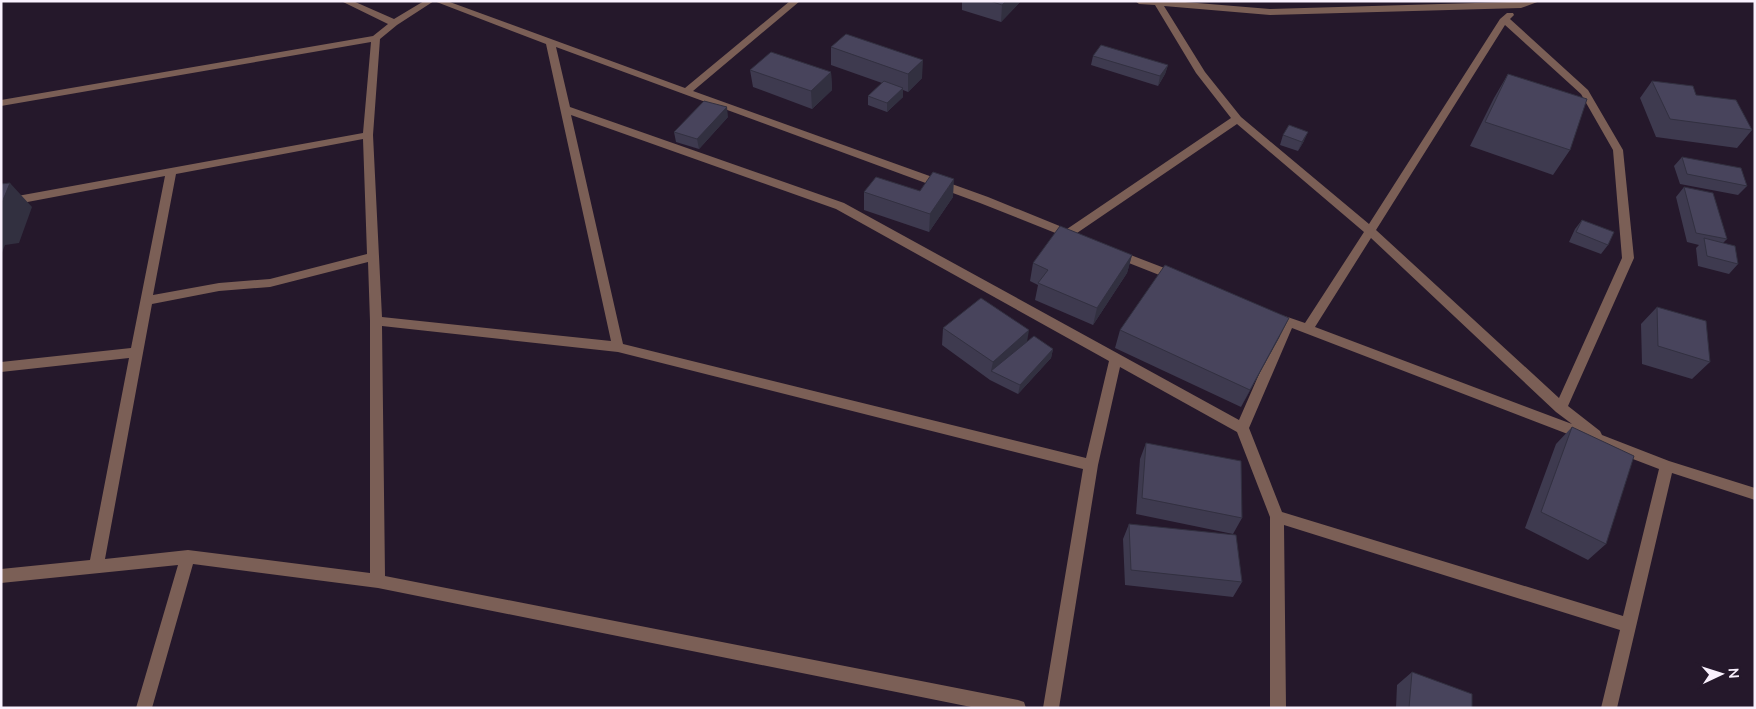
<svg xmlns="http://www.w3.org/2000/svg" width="1756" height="709" font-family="Mulish,sans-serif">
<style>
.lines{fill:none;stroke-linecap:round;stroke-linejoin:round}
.street{fill:#7b5f56;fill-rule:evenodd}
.wall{fill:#3e3a4f}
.shaded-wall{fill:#323040}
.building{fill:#48445c;stroke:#323040}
</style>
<rect width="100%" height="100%" fill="#25182b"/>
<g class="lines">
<path class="street" d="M341,1H353L394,19L424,1H447L685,88L790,1H800L693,91L988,197L1067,229L1231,118L1196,73L1155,5L1139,4L1135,1H1173L1270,9L1540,1L1521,8L1270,15L1164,6L1205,72L1241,117L1369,224L1500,19L1507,13H1513L1514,15L1510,19L1588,90L1623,150L1634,258L1568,406L1600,431L1602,435L1669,461L1755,488V500L1672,473L1617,708H1601L1620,630L1284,525L1286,708H1270V517L1237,432L1120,367L1098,465L1059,708H1043L1083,469L618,352L382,326L385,576L1018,700L1024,702L1026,708H976L378,588L193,564L152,708H136L178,565L1,583V569L90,560L129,358L1,372V362L131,348L165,176L1,207V199L363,133L371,42L1,106V100L373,36L388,24ZM434,1L546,44L611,341L382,317L373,135L380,39L397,25ZM1505,25L1581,94L1613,150L1622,258L1559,398L1376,230ZM556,47L980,203L1073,240L1077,239L1079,236L1077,233L1237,124L1364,232L1305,323L1273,312L1269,313L1267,316L1269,319L1281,324L1239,420L844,203L570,107ZM571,115L836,209L1109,361L1086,458L623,344ZM363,139L367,254L270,279L219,283L153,295L176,174ZM1371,238L1556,412L1572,424L1315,327ZM368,262L370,321V573L188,550L105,559L152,304L219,291L270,287ZM1292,328L1659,469L1623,616L1282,512L1249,428Z
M1115,249L1180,274L1182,277L1176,281L1172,280L1111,256L1109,253Z"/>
</g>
<path class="wall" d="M962,1H1021L1001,22L962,10Z
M831,47L922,78L908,92L903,90V97L887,112L868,105V96L882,83L831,65Z
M1093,56L1168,65L1165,74L1158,86L1091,65Z
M750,70L831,72L832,90L812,109L753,87Z
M1508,74L1570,150L1553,175L1470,146L1494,98Z
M1652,81L1696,95L1752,130L1737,148L1656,137L1640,98Z
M728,117L699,149L676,142L674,132Z
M1283,135L1304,141L1298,151L1280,145Z
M1682,157L1747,186L1738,195L1680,184L1674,166Z
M1684,187L1727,239L1723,243L1738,264L1729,274L1698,266L1696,248L1699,245L1687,242L1676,197Z
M920,191L953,197L929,232L864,210V192Z
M1582,220L1608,245L1601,254L1569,242L1575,229Z
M1132,255L1127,273L1093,325L1035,300L1038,285L1030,281L1033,263Z
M1657,307L1710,362L1692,379L1642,364L1641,324Z
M943,328L1028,341L1053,349L1051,358L1018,394L990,380L942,345Z
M1120,330L1280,336L1241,407L1115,348Z
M1572,427L1606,544L1588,560L1525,528L1556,444Z
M1146,443L1242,518L1233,534L1136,514L1140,459Z
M1129,524L1242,582L1233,597L1125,585L1123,539Z
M1412,672L1472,708H1396L1397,685Z"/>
<path class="shaded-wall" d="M1006,1H1021L1001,22L1002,5Z
M923,60L922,78L908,92V74Z
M1168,65L1165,74L1158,86L1160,76Z
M831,72L832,90L812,109L811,91Z
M903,88V97L887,112V103Z
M727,107L728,117L699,149L697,139Z
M1308,132L1304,141L1298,151L1302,142Z
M954,179L953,197L929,232L930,214Z
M10,183L32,207L19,243L5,245L1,255V205Z
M1132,255L1127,273L1093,325L1097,308Z
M1289,318L1280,336L1241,407L1250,390Z
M1029,330L1026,348L991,371L993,362Z
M1053,349L1051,358L1018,394L1020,385Z"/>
<path class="building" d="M990,1H1006L1002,5Z
M846,34L923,60L908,74L831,47Z
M1101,45L1168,65L1160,76L1093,56Z
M771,52L831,72L811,91L750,70Z
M1508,74L1587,99L1570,150L1485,122Z
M884,81L903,88L887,103L868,96Z
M1652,81L1693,86L1696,95L1736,100L1752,130L1670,119Z
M704,101L727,107L697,139L674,132Z
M1289,125L1308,132L1302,142L1283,135Z
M1682,157L1741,168L1747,186L1687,174Z
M933,172L954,179L930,214L864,192L876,177L920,191Z
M10,183L1,205V184Z
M1684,187L1713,193L1727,239L1696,233Z
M1582,220L1614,232L1608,245L1576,232Z
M1060,226L1132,255L1097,308L1038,283L1048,270L1033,263Z
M1704,238L1735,246L1738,264L1707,256Z
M1165,265L1289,318L1250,390L1120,330Z
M981,298L1029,330L993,362L943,328Z
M1657,307L1706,321L1710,362L1658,346Z
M1034,336L1053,349L1020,385L991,371Z
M1572,427L1634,456L1606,544L1541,512Z
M1146,443L1241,461L1242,518L1142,498Z
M1129,524L1236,535L1242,582L1131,570Z
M1412,672L1472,694V708H1409Z"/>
<rect width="1756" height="709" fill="none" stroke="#faf1fe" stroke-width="5"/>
<g transform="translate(1721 674) rotate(86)" stroke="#25182b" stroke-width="4" paint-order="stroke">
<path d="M0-4L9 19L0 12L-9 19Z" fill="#faf1fe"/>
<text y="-8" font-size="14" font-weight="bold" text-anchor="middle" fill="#faf1fe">N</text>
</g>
</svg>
